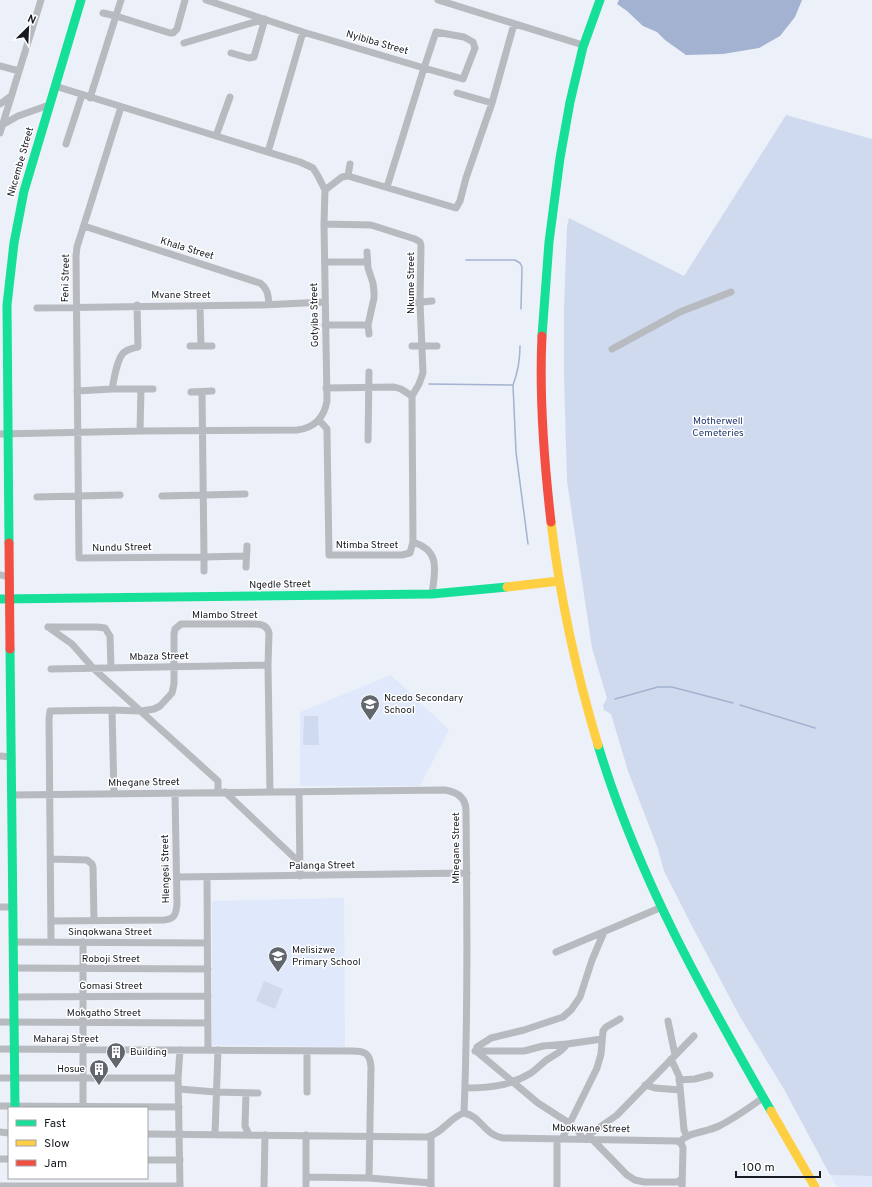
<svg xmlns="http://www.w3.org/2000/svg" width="872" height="1187" font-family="Overpass,sans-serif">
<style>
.built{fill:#e0e9fb}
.green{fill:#d0daee}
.water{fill:#a2b2d0}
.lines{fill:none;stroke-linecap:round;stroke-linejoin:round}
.stream{stroke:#a2b2d0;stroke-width:1.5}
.street{stroke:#b7babe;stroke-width:7}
.fast{stroke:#16e098;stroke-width:9}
.slow{stroke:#ffcf43;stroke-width:9}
.jam{stroke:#f24e42;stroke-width:9}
.labels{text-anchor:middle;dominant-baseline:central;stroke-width:3;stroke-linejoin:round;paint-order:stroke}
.street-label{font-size:10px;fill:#171b21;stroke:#fff}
.park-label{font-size:10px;fill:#243b6f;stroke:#fff}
.poi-label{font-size:10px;fill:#171b21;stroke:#fff;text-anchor:start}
</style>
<rect width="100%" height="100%" fill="#ecf0f9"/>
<path class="built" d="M391,675L449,730L420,786H300V712Z
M344,898L345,1047L212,1045V901Z
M830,1175L872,1176V1187H837Z"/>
<path class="green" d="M786,115L872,139V1176L830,1175L785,1091L739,1015L694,930L664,871L658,849L628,771L611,714L604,710L603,705L607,698L592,648L567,481L564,376V309L567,226L569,218L684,276Z
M304,716H318L319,745H303Z
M264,981L283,989L275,1009L256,1001Z"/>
<path class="water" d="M619,0H802L795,17L780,36L759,48L723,54L686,55L665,40L657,32L643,26L627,11L617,4Z"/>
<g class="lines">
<path class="stream" d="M466,260H515L520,263L522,267L521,309
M429,384L513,385L516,452L528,544
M513,385C518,372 520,360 520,346
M615,699L658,687H672L733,703
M740,705L815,728"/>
<path class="street" d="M206,0L303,32L424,68L387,187
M438,0L583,45
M103,13L116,16L170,33H173L177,29L185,0
M436,32L464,37L473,42L475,48L463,79L424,68Z
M184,43L265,19
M231,53L249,58L254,57L265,19
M0,66L19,71
M457,93L492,103
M90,98L121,0
M0,104L11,96
M121,107L77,247L76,256L79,558L204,557L202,392
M2,125L18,116L49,105
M0,133L41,0
M216,136L230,97
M66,144L82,95
M268,152L303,32
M348,176L350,164
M325,190L342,177L348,176L456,208L460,201L466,178L492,103L514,24
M84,226L260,283C268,289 268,295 269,304
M367,252L368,268L373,283L374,292V298L368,325L369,334
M325,262H367
M412,303L432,301
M200,306L201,346
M37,308L262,305L325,302
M325,325H368
M190,346H212
M412,346H437
M612,349L680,312L731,292
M326,388L394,387L401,389L412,396
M112,389C114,380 117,355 126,351C129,349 134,348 138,347L137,305
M77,391L112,389H153
M191,392L212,391
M319,420L327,429V433L329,555H402L410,553L413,542L412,396L419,384L423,373L420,302L421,246L420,242L415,239L371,225L324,224
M140,431L141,389
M0,434L140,431L297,430C314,428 324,418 327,401L324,224L325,190L318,176L313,168L300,162L55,86
M368,440L369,372
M162,496L245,494
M37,497L120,495
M413,542C441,551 435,570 432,594
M246,567L247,546
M204,571V557L246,556
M0,575L10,577
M48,627L72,644L94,669L218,781V792
M48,627H97L105,628L110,636L111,668
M51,669L268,665
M112,710L114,794
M0,756L12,757
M225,792L300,863
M299,792L300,876
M12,795L445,790C458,792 466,798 466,811C467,912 468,1013 464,1113C450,1117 442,1134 427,1137L147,1134
M51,859L87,860L92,864L93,867L94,920
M177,877L467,873
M207,877L208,1050
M0,907H13
M51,921L164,920C175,919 176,914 177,904L175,793
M14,942L207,943
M51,942L49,719L50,711L112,710L141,711L154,709L160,706L172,693L174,684V634L175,629L181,624H253C261,624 267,625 269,633L268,665L270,792
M83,942V1108
M556,952L662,907
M14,968L208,969
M14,997L208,996
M668,1021L675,1055
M0,1022L207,1023
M0,1049L352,1051C365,1051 370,1053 371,1067L369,1178
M307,1051V1092
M475,1051H524L543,1046L567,1044L602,1039
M671,1059L679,1076L684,1130L687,1136
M0,1078H178
M679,1080L695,1079L710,1075
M645,1085L655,1088L680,1090
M465,1088C489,1088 510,1086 531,1073C537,1069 542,1063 548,1059C556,1054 562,1052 567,1044
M179,1089L216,1092L258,1093
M246,1093L245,1126L249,1135
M0,1106L179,1107
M464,1113C481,1116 484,1135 503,1138L677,1141L681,1143L683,1148L682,1187
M0,1132L9,1133
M215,1134L218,1050
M562,1139L597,1068L601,1054L603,1031L606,1027L620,1019
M583,1139L578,1131L569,1123L538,1103L476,1051L477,1047L491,1038L524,1030L563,1017L571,1010L580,997L592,960L604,932
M587,1139L590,1134L617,1115L694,1036
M592,1139L627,1175L635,1180L644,1182H677L682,1179
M679,1142C691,1131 705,1133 719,1126C735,1118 749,1108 764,1097
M0,1159H9
M147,1160H180
M306,1177L369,1178L431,1183
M0,1186H180
M180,1187L178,1078L180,1050
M264,1187L265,1135
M306,1187V1135
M431,1187V1136
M557,1187V1139"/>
<path class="fast" d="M542,336L549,242L560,158L570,102L583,47L600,0
M9,543L7,305L14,243L24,191L81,0
M0,599L432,594L507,587
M10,649L15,1108
M598,745C637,875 704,994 771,1111"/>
<path class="slow" d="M551,522C560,598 576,672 598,745
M507,587L559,581
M771,1111L815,1187"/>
<path class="jam" d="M542,336C539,398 544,461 551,522
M9,543L10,649"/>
</g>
<defs>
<g id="school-pin" transform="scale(1)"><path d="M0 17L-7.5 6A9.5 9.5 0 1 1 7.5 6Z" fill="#62666d" stroke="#fff"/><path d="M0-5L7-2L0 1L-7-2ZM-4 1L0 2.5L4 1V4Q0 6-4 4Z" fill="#fff"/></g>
<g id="building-pin" transform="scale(1)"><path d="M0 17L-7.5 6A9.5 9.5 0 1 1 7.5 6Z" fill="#62666d" stroke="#fff"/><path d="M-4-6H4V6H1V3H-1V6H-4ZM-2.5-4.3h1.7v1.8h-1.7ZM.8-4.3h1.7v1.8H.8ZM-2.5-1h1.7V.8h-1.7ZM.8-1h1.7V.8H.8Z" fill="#fff"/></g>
</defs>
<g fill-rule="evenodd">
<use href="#school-pin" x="370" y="704"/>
<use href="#school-pin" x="278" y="956"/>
<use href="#building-pin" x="116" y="1052"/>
<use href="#building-pin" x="99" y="1069"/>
</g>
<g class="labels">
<g class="street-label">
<text transform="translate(377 43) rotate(16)">Nyibiba Street</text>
<text transform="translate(21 162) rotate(-74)">Nkcembe Street</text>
<text transform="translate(187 249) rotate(17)">Khala Street</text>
<text transform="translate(66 278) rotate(-89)">Feni Street</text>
<text transform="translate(411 283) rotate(-90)">Nkume Street</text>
<text x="181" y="295">Mvane Street</text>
<text transform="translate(315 315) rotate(-91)">Gotyiba Street</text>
<text x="367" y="545">Ntimba Street</text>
<text transform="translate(122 548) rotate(-1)">Nundu Street</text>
<text transform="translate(280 585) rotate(-1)">Ngedle Street</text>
<text x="225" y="615">Mlambo Street</text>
<text transform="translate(159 657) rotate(-1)">Mbaza Street</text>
<text transform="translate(144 783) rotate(-1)">Mhegane Street</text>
<text transform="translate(456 848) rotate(-90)">Mhegane Street</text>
<text transform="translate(322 866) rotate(-1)">Palanga Street</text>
<text transform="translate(166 869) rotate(-91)">Hlengesi Street</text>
<text x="110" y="932">Sinqokwana Street</text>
<text x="111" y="959">Roboji Street</text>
<text x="111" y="986">Gomasi Street</text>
<text x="104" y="1013">Mokgatho Street</text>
<text x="66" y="1039">Maharaj Street</text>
<text transform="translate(591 1129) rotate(1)">Mbokwane Street</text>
</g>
<g class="park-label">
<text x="718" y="421">Motherwell<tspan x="718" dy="12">Cemeteries</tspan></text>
</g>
<g class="poi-label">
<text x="384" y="698">Ncedo Secondary<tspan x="384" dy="12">School</tspan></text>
<text x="292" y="950">Melisizwe<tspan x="292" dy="12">Primary School</tspan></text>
<text x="130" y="1052">Building</text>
<text x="85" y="1069" text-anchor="end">Hosue</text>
</g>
</g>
<rect x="8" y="1107" width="140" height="72" fill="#ffffff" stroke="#a2a4a6"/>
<rect x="16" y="1120" width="20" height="6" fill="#16e098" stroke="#a2a4a6"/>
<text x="44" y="1127" font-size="12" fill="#171b21">Fast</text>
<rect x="16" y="1140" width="20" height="6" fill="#ffcf43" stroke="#a2a4a6"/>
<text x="44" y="1147" font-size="12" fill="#171b21">Slow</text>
<rect x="16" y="1160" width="20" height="6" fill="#f24e42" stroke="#a2a4a6"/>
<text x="44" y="1167" font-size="12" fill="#171b21">Jam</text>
<g transform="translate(28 28) rotate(24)" stroke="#ffffff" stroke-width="3" paint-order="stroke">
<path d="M0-3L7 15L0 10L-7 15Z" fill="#171b21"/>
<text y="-6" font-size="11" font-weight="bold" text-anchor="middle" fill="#171b21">N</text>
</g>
<path d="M736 1171v6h84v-6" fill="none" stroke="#171b21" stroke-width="2"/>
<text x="742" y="1171" font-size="12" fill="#171b21" stroke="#ffffff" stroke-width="3" paint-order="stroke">100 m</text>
</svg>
